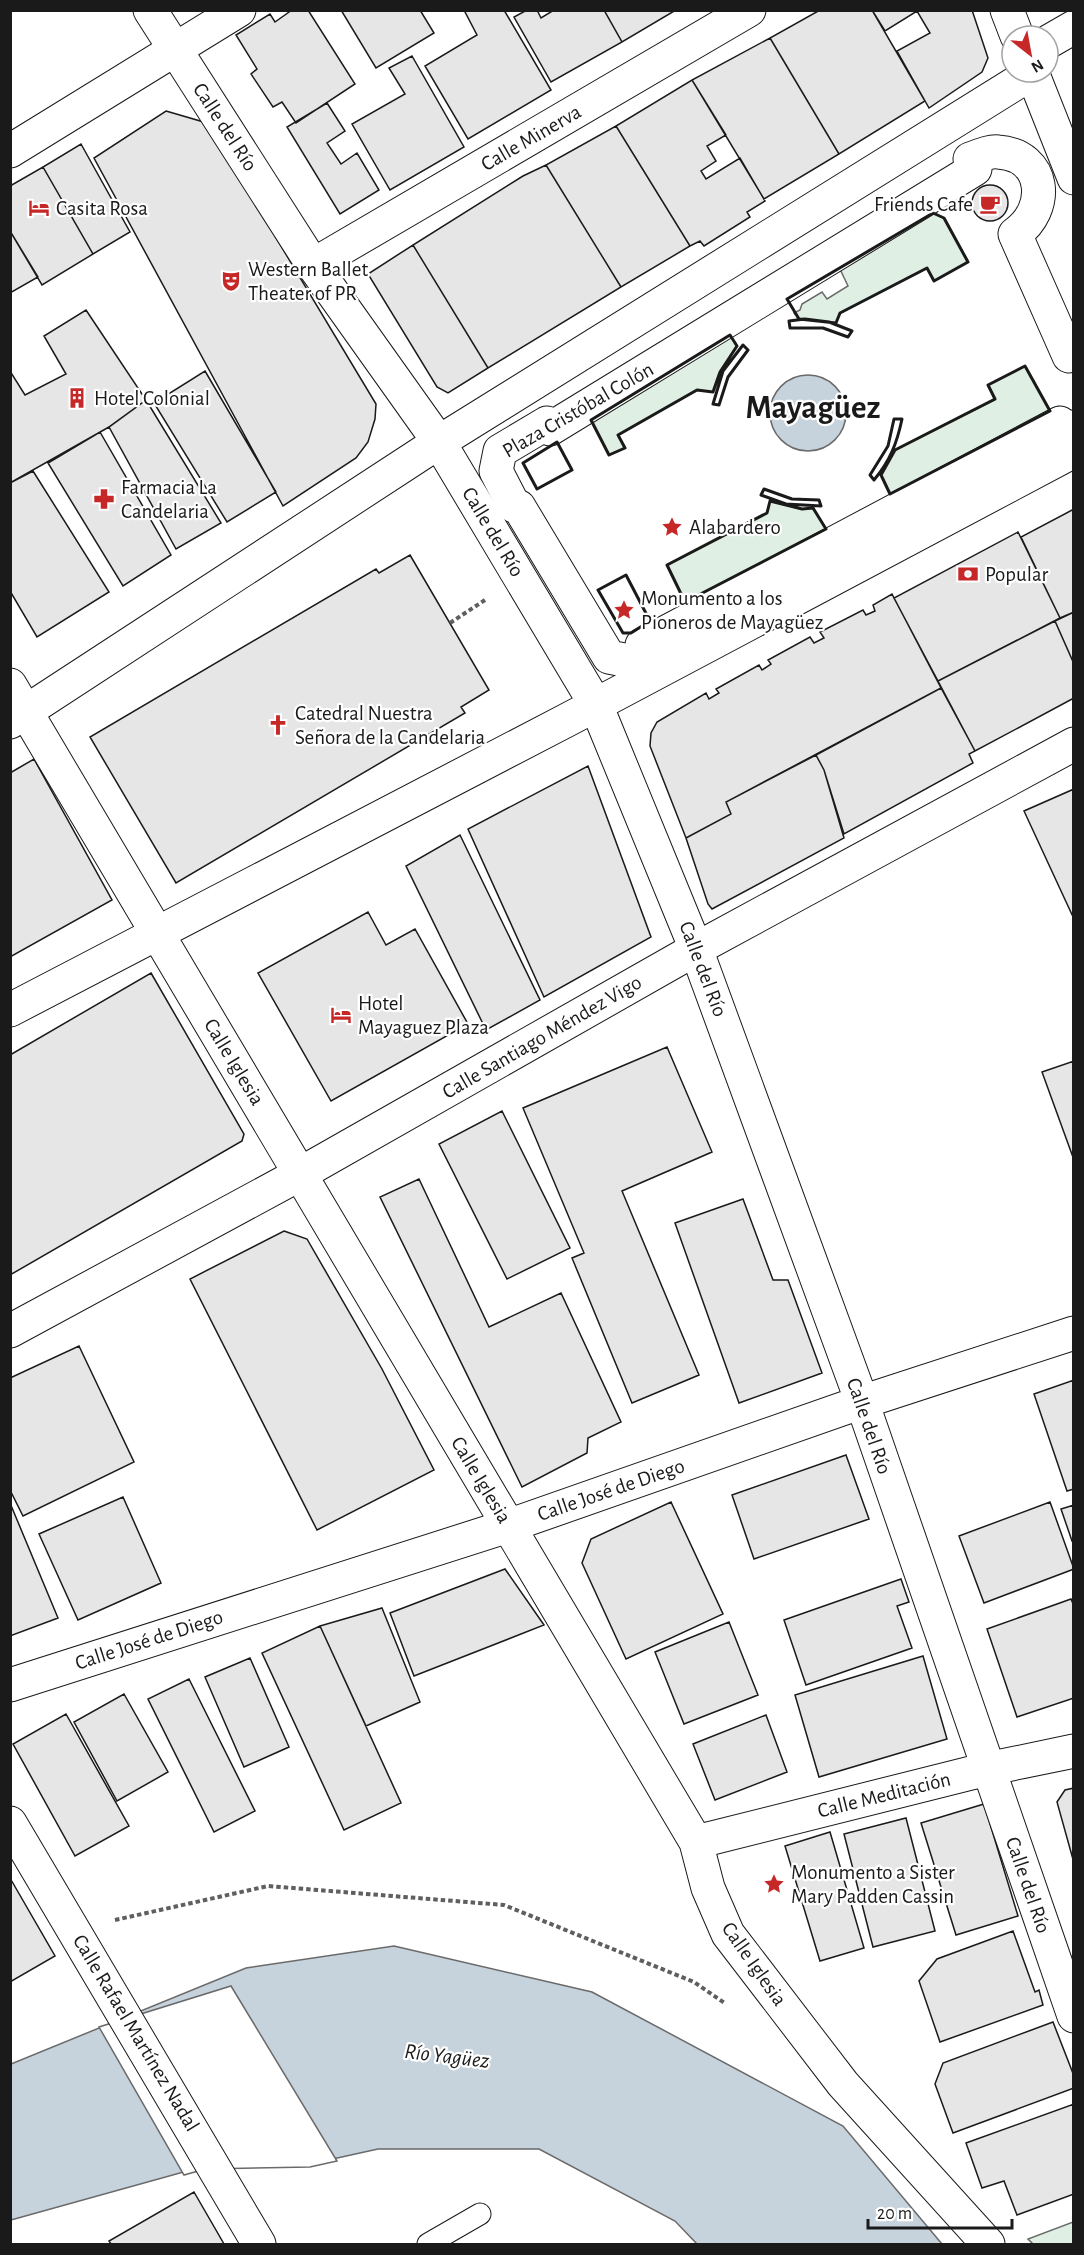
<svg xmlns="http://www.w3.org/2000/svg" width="1084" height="2255" font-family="'Alegreya Sans',sans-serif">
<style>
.green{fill:#e0efe3;stroke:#6a6a6a;stroke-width:1.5}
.water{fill:#c6d2dc;stroke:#6a6a6a;stroke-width:1.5}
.pier{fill:#fff;stroke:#6a6a6a;stroke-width:1.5}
.building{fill:#e6e6e6;stroke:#1a1a1a;stroke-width:1.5}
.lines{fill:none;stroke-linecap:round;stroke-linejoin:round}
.service-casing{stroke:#1a1a1a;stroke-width:23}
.pedestrian-casing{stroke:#1a1a1a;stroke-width:35}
.minor-casing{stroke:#1a1a1a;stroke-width:35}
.primary-casing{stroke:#1a1a1a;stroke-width:35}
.path{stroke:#5f5f5f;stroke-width:4;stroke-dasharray:4.5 3;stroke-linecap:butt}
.service{stroke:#fff;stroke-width:21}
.pedestrian{stroke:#fff;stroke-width:33}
.minor{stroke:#fff;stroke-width:33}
.primary{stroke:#fff;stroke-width:33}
.wall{stroke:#1a1a1a;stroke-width:3}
.labels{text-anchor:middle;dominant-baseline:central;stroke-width:4.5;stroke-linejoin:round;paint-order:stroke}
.street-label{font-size:21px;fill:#1a1a1a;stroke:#fff}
.poi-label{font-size:21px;fill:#1a1a1a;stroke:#fff;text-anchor:start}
.water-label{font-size:22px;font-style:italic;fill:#1a1a1a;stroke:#fff}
.town-label{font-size:33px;font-weight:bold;fill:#1a1a1a;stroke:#fff}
</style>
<rect width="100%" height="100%" fill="#fff"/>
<path class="green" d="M933,213L944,218L968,262L934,281L927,268L840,313L836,323L799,319L794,313L800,310L802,304L822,292L827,299L848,286L839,267Z
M730,335L737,346L720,372L713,392L696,390L618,435L625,448L609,455L591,420Z
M1025,366L1050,411L890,494L881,475L895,450L995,400L988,385Z
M770,501L802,509L813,508L826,529L685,602L667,565L767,513Z
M1073,2222V2244H1033L1028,2239Z"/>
<path class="water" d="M770 413a38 38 0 1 1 76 0a38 38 0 1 1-76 0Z
M394,1946L592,1992L843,2126L942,2244H697L675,2221L539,2149H378L310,2164L205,2166L11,2220V2064L246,1968Z"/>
<path class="pier" d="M231,1986L337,2161L310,2167L205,2169L184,2175L99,2027Z"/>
<path class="building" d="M292,10H308L355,84L296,123L282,102L273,107L251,74L257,69L236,35L270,14L275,22Z
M341,10H420L434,33L376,68Z
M464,10H504L551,90L468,139L425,66L477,35Z
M527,10H537L541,18L554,10H604L622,42L551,82L514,17Z
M604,10H676L622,42Z
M820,10H872L925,101L839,154L770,38Z
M872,10H972L988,58L982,72L929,108L897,51L930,33L917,11L885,31Z
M770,38L839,154L764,199L692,80Z
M412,56L464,147L390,190L352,124L405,94L389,68Z
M692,80L726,135L707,146L716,161L701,171L706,179L740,158L765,201L747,212L750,217L704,246L700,241L690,246L616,126Z
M327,103L345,131L327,143L341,164L357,153L379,190L340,214L287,127Z
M166,111L207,123L376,404L375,419L368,442L356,458L283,506L94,158Z
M616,126L690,246L621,287L546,165Z
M81,144L130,232L93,254L43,167Z
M546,165L621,287L488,368L413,245L523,176Z
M43,167L93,254L42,285L10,231V186Z
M972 203a18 18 0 1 1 36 0a18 18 0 1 1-36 0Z
M10,231L38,277L10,293Z
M413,245L488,368L448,393L437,387L368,274Z
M86,310L146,400L109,427L10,483V371L25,395L66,374L44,336Z
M205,371L276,492L227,522L154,403Z
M146,400L221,523L176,549L109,427Z
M100,432L171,555L123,586L48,463Z
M33,471L109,592L37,637L10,591V483Z
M1074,509V612L1060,618L1021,537Z
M1018,532L1060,618L938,681L894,598Z
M410,555L489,690L461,707L465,713L176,883L90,737L376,569L379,573Z
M892,594L941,688L726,802L731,814L686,838L650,746L651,733L657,722L706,693L709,699L719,693L716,689L759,665L762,670L771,664L768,660L810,637L814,643L824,638L820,632L863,610L866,615L875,611L873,605Z
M1074,612V664L1055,621Z
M1055,621L1074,664V698L975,751L938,681Z
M941,688L975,751L969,754L973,763L844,834L824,770L816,755Z
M816,755L824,770L844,838L712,909L708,904L686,838L731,814L726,802Z
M34,759L112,900L10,957V773Z
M588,766L651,937L544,997L468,829Z
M1074,789V919L1024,811Z
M460,835L540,1000L486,1030L406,866Z
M368,912L386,945L415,929L468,1024L331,1101L258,973Z
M151,973L244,1134L242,1141L10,1275V1055Z
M667,1047L712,1152L622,1191L699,1375L632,1403L572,1258L584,1253L523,1108Z
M1074,1061V1160L1042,1072Z
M502,1111L570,1248L507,1279L439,1144Z
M419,1179L489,1327L561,1293L621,1422L588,1438L587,1453L522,1487L380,1197Z
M743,1199L773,1280H788L822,1373L739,1403L675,1223Z
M284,1231L307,1239L382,1369L434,1470L317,1530L190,1279Z
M79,1346L134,1462L23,1516L10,1490V1378Z
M1074,1380V1489L1067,1491L1034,1394Z
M846,1455L869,1519L754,1559L732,1495Z
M123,1497L161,1583L78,1620L39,1534Z
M671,1502L723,1614L626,1659L582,1563L591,1539Z
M1050,1502L1074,1569L984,1603L959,1536Z
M10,1503L58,1618L10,1636Z
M1074,1505V1540L1072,1541L1061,1509Z
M505,1569L544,1625L414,1676L390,1613Z
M901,1579L909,1602L897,1606L912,1648L806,1685L784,1620Z
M1071,1599L1074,1606V1698L1017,1717L987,1629Z
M382,1608L420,1702L366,1726L320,1626Z
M729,1622L758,1695L684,1724L655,1652Z
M320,1626L401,1803L344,1830L262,1653Z
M923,1656L947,1739L819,1777L795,1695Z
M250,1658L289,1747L244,1767L205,1677Z
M189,1679L255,1811L214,1832L148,1699Z
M124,1694L168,1772L117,1801L74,1722Z
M66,1714L129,1826L75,1856L13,1744Z
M766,1715L787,1772L715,1800L693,1744Z
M1074,1788V1863L1057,1802L1065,1790Z
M984,1804L1018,1916L956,1935L921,1823Z
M906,1818L935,1931L873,1947L844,1834Z
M830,1832L864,1948L820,1961L785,1846Z
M10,1878L55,1956L10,1982Z
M1013,1931L1035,1992L1039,1990L1043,2005L940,2042L919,1981L937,1959Z
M1053,2022L1074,2076V2088L953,2133L935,2084L943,2063Z
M1074,2104V2194L1017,2215L1004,2181L982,2188L966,2143Z
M194,2192L224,2244H111L109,2241Z"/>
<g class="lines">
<g class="service-casing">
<path id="service" d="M428,2244L480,2214"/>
</g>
<g class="pedestrian-casing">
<path id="pedestrian" d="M1074,352L1069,356L1015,234C1051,209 1046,155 998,152C989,151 979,156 970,159L975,169L550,429L547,423L500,451L496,471L514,506L519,507L609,657L629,661L646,652L642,645L1060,423L1065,432L1074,427"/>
</g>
<g class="minor-casing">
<path id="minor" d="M150,10L313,265L439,442L596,705L696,949L862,1402L1074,2016
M1007,10L1017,36
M1048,42L1074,27
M1032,72L1074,178
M10,151L239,10
M313,265L749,10
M10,685L696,1842L708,1888L728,1934L843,2084L988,2244
M10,722L439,442L1032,73
M10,1685L508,1526L862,1402L1074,1333
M696,1842L987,1769L1074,1751"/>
</g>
<g class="primary-casing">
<path id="primary" d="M10,1010L569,719L1074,451
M10,1331L300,1174L696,949L1074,744
M10,1823L259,2244"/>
</g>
<path class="path" d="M450,623L485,600
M115,1920L268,1886L504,1905L694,1982L726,2004"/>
<use href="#service" class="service"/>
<use href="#pedestrian" class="pedestrian"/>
<use href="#minor" class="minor"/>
<use href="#primary" class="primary"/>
<path class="wall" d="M933,213L944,218L968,262L934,281L927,268L840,313L836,323L799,319L787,299Z
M805,319L829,322L852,331L848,337L823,328H790L789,321Z
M730,335L737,346L720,372L713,392L697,390L618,435L625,448L609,455L591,420Z
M743,345L748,350L728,377L719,405L713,404L723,371Z
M1025,366L1050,411L890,494L881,475L895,450L995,399L988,385Z
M894,419H902C897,443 890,461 874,480L870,475L888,446Z
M557,442L572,470L537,489L523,463Z
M764,489L792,499L819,500L821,506L786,504L761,495Z
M770,501L802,509L813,508L826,529L685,602L667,565L767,513Z
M626,575L650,621L631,633H623L598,590Z"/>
</g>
<defs>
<g id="cafe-bare" transform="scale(1.62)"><path d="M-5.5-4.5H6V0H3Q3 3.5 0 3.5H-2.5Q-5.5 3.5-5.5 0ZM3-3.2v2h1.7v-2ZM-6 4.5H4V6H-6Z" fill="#c62828" stroke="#fff" stroke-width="2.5" paint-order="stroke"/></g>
<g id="hotel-bare" transform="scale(1.62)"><path d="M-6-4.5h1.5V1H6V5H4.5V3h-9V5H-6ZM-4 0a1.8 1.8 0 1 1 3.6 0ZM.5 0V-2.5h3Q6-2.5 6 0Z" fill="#c62828" stroke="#fff" stroke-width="2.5" paint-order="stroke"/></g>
<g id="theatre-bare" transform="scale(1.62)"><path d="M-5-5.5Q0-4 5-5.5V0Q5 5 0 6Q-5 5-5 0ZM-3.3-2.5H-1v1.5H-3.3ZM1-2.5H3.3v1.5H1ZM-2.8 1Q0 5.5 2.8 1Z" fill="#c62828" stroke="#fff" stroke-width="2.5" paint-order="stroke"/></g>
<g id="building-bare" transform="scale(1.62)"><path d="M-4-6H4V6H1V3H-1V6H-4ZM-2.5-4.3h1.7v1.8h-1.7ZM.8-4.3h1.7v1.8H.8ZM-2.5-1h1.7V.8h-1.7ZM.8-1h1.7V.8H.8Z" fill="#c62828" stroke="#fff" stroke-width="2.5" paint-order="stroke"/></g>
<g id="pharmacy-bare" transform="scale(1.62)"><path d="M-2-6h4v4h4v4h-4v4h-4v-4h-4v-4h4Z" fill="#c62828" stroke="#fff" stroke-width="2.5" paint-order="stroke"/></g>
<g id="sight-bare" transform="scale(1.62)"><path d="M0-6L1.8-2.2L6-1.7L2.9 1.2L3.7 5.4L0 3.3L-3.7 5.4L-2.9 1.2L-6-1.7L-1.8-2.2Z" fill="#c62828" stroke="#fff" stroke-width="2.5" paint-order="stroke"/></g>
<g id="bank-bare" transform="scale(1.62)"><path d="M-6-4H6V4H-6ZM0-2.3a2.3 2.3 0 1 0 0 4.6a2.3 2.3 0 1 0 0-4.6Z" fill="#c62828" stroke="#fff" stroke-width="2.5" paint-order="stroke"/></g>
<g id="church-bare" transform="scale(1.62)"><path d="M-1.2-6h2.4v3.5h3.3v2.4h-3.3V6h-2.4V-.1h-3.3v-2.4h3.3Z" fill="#c62828" stroke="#fff" stroke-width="2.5" paint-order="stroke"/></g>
</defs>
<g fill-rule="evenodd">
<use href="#cafe-bare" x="990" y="204"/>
<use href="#hotel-bare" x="39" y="208"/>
<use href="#theatre-bare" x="231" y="281"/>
<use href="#building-bare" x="77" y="398"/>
<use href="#pharmacy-bare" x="104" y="499"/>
<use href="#sight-bare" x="672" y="527"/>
<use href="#bank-bare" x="968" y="574"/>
<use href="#sight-bare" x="624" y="610"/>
<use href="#church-bare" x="278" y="725"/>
<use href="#hotel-bare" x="341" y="1015"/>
<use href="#sight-bare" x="774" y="1884"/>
</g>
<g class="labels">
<g class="street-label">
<text transform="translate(225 127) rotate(57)">Calle del Río</text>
<text transform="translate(531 138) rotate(-30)">Calle Minerva</text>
<text transform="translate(578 410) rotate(-30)">Plaza Cristóbal Colón</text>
<text transform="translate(493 532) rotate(59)">Calle del Río</text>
<text transform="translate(703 969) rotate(69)">Calle del Río</text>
<text transform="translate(542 1037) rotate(-30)">Calle Santiago Méndez Vigo</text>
<text transform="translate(234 1062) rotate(59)">Calle Iglesia</text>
<text transform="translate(869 1426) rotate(71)">Calle del Río</text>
<text transform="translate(481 1480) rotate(59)">Calle Iglesia</text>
<text transform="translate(611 1490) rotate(-19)">Calle José de Diego</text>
<text transform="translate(149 1640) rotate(-18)">Calle José de Diego</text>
<text transform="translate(884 1795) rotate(-14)">Calle Meditación</text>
<text transform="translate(1028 1885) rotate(71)">Calle del Río</text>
<text transform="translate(754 1964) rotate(55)">Calle Iglesia</text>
<text transform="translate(136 2033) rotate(59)">Calle Rafael Martínez Nadal</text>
</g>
<g class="poi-label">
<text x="973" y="204" text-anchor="end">Friends Cafe</text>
<text x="56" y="208">Casita Rosa</text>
<text x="248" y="269">Western Ballet<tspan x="248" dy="24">Theater of PR</tspan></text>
<text x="94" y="398">Hotel Colonial</text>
<text x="121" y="487">Farmacia La<tspan x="121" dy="24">Candelaria</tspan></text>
<text x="689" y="527">Alabardero</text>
<text x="985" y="574">Popular</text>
<text x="641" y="598">Monumento a los<tspan x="641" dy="24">Pioneros de Mayagüez</tspan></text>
<text x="295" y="713">Catedral Nuestra<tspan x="295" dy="24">Señora de la Candelaria</tspan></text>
<text x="358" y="1003">Hotel<tspan x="358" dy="24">Mayaguez Plaza</tspan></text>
<text x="791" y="1872">Monumento a Sister<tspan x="791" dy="24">Mary Padden Cassin</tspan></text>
</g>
<g class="water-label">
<text transform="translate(447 2056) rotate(7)">Río Yagüez</text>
</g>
<g class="town-label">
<text x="813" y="408">Mayagüez</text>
</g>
</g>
<rect width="1084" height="2255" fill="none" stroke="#1a1a1a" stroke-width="24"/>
<g transform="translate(1030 54) rotate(149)"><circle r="28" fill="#ffffff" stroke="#a3a3a3" stroke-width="1.5"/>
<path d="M0-4.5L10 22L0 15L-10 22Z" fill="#c62828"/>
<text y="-9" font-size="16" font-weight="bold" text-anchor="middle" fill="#1a1a1a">N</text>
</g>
<path d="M868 2219v9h144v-9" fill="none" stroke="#1a1a1a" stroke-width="3"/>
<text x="877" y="2219" font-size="18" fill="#1a1a1a" stroke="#ffffff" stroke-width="4.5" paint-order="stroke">20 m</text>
</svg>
